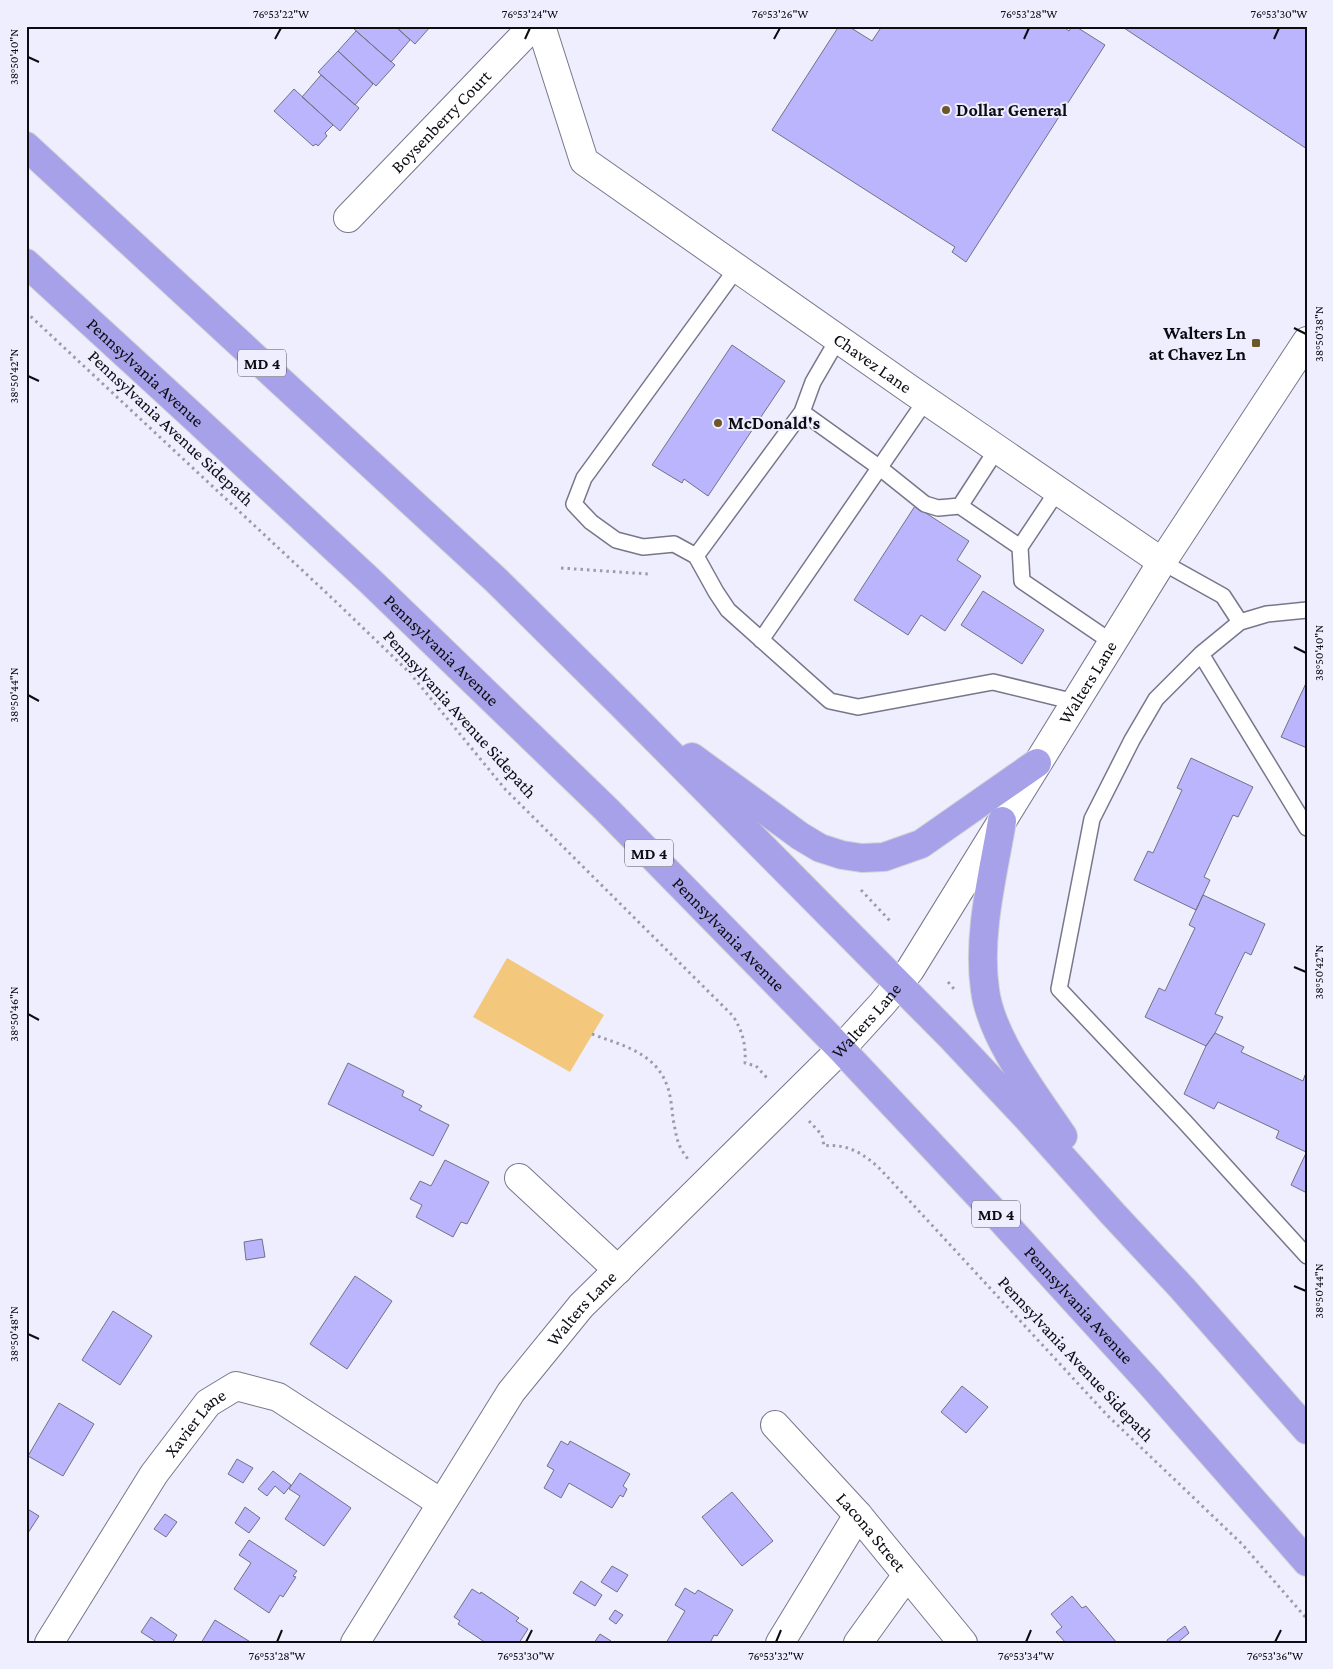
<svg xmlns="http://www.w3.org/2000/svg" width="1333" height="1669" font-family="'Crimson Pro',serif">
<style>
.green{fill:#f3c87d}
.building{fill:#bab5fd;stroke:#727284}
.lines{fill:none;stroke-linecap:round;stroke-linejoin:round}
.lane-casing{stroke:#78778a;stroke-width:18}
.street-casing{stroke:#78778a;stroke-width:30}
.secondary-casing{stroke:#78778a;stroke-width:30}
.highway-casing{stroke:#d3d3d4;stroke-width:30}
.path{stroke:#9c9ca9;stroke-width:3;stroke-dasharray:2.5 4;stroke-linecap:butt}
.lane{stroke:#fff;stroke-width:15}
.street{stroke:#fff;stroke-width:28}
.secondary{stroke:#fff;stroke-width:28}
.highway{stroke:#a6a1e9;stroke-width:28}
.ticks{fill:none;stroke:#0c0c12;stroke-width:2}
.poi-dot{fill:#6f5627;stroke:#eef;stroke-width:2}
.labels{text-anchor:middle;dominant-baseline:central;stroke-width:4;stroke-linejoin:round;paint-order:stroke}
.shield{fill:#eef;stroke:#505059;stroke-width:1}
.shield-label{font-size:16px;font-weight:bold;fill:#0c0c12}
.poi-label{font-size:18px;font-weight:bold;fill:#0c0c12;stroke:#eef;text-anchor:start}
.street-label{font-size:18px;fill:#0c0c12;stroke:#eef}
.neatline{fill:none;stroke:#0c0c12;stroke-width:2}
.ticks-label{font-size:12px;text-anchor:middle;fill:#0c0c12}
</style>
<rect width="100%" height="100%" fill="#eef"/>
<path class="green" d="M507,958L604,1015L570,1072L473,1017Z"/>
<path class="building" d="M355,26H395L410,40L391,62L353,28Z
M395,26H431L415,44Z
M839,26H848L872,41L882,26H1062L1069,31L1072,26H1075L1105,45L966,262L952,252L955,247L772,130Z
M1121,26H1307V149Z
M356,31L395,65L376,86L338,51Z
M338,51L373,84L355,105L318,72Z
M321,75L359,108L340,131L302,97Z
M294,89L333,125L325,133L327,136L318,146L316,144L313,146L274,111Z
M732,345L785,381L708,496L684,479L682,483L652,465Z
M915,506L969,541L957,560L981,576L945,631L921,615L908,635L854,600Z
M983,591L1044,630L1022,664L961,625Z
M1307,681V748L1281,737Z
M1191,758L1253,787L1238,817L1233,815L1204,877L1210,880L1196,910L1134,880L1148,851L1153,853L1182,790L1177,788Z
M1203,895L1265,924L1251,955L1245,952L1215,1014L1223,1017L1215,1033L1206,1046L1145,1017L1159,988L1165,991L1195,928L1189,925Z
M1215,1033L1244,1047L1241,1052L1303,1081L1305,1075L1307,1076L1306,1152L1276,1138L1279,1131L1218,1102L1214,1109L1184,1094L1206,1046Z
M348,1063L404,1091L402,1096L422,1106L419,1110L449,1125L433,1156L328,1104Z
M1307,1151V1193L1291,1185Z
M445,1160L489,1182L467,1224L461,1222L453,1237L416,1217L422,1205L410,1199L420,1181L431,1186Z
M262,1239L265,1257L246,1260L244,1242Z
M355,1276L392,1301L347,1369L310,1344Z
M113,1311L152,1336L120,1385L82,1360Z
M962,1386L988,1407L966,1433L941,1412Z
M59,1403L94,1424L63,1476L28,1456Z
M561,1441L568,1445L570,1441L630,1474L623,1486L627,1489L623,1497L620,1495L612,1508L569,1483L561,1498L544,1488L554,1470L547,1466Z
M237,1459L253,1468L243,1483L228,1474Z
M273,1471L291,1485L284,1494L275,1486L267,1496L258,1489Z
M300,1473L351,1508L324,1546L285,1519L300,1496L289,1489Z
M732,1492L773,1541L742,1566L702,1517Z
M245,1507L260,1518L249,1533L235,1523Z
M26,1508L39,1516L26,1536Z
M165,1514L177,1522L166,1537L154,1529Z
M249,1540L297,1571L293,1576L296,1577L283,1597L280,1595L269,1613L234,1589L251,1563L239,1555Z
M612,1566L628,1575L617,1592L601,1582Z
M581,1581L602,1595L595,1606L573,1593Z
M685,1588L695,1594L698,1590L733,1610L717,1636L714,1635L710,1643H666L685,1611L675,1605Z
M472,1589L480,1594L481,1592L519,1618L516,1621L528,1629L519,1643H486L458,1624L460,1621L454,1617Z
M1072,1596L1082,1608L1086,1606L1117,1643H1066L1056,1632L1062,1627L1051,1614Z
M615,1610L623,1615L616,1624L609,1619Z
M151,1617L177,1635L172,1643H158L141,1632Z
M215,1620L252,1643H201Z
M1185,1626L1189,1633L1177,1643H1168L1167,1640Z
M600,1634L611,1641L610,1643H594Z"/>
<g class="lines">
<g class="lane-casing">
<path id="lane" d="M737,268L584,478L574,504L591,522L616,540L643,547L674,544L696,556L716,592L728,610L830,701L858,707L993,682L1075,702
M802,412L880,468L925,504L938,508L960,506
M997,449L960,506L1020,547
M1058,490L1020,547L1022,581L1113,643
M696,556L802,412L813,382L838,339
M1162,562L1223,596L1240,622
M1307,610L1267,614L1240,622L1201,654L1156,699L1132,740L1092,819L1059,989L1184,1121L1307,1256
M761,640L926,400
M1201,654L1307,828"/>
</g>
<g class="street-casing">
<g id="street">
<path id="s1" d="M541,26L584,161L911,390L1162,562"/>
<path id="s2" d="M348,218L533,26"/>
<path d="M519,1178L618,1270"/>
<path id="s3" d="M775,1425L858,1515L963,1643"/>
<path id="s4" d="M49,1643L154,1474L208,1403L236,1386L278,1397L441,1503"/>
<path d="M780,1643L858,1515"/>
<path d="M858,1643L907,1575"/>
</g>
</g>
<g class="secondary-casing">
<g id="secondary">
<path id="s5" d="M355,1643L511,1392L581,1306L841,1049L882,1004L910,970L1162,562L1307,341"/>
</g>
</g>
<g class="highway-casing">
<g id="highway">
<path d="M26,146L497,581L622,705L951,1037L1028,1119L1112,1213L1182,1288L1307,1430"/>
<path id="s6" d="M26,263L196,419L370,581L607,810L841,1049L995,1213L1149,1382L1307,1562"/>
<path d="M692,757L800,836L820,848L842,855L862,858L884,857L921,844L1037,763"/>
<path d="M1002,821C993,875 977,935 985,990C991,1038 1036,1096 1063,1136"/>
</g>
</g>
<path class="path" d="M26,312L333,599L409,672L505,789L733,1016C743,1032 746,1045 745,1063L756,1066L768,1079
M561,568L648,574L651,572
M861,890L892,923
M948,982L954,989
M592,1034C623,1046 656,1052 668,1088C671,1098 672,1109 673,1119C677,1137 676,1144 688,1159
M809,1121L822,1135L824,1146C848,1143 866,1155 882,1171L1107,1415L1242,1544L1307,1619"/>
<use href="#lane" class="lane"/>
<use href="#street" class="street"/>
<use href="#secondary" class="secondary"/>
<use href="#highway" class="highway"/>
</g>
<path class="ticks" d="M275,39L281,28M525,39L530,28M774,39L780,28M1024,39L1029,28M1274,39L1279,28M28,57L39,62M1294,328L1306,334M28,376L39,381M1294,647L1306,653M28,695L39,701M1294,967L1306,972M28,1014L39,1020M1294,1286L1306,1291M28,1334L39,1339M277,1642L282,1630M526,1642L532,1630M776,1642L781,1630M1026,1642L1031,1630M1275,1642L1281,1630"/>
<g class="poi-dot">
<circle cx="946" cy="110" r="5"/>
<rect x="1251" y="338" width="10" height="10" rx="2.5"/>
<circle cx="718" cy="423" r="5"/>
</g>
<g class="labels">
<g class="shield">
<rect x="238" y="349.5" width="48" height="27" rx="4"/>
<rect x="625" y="839.5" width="48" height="27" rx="4"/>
<rect x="972" y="1200.5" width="48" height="27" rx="4"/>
</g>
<g class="shield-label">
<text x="262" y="363">MD 4</text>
<text x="649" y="853">MD 4</text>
<text x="996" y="1214">MD 4</text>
</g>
<g class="poi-label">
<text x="956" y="110">Dollar General</text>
<text x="1246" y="333" text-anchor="end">Walters Ln<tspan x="1246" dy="21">at Chavez Ln</tspan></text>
<text x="728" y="423">McDonald's</text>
</g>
<g class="street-label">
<text stroke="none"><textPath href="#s2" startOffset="134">Boysenberry Court</textPath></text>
<text stroke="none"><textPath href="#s1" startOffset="494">Chavez Lane</textPath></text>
<text stroke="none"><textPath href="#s6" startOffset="162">Pennsylvania Avenue</textPath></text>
<text transform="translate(171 428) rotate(43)">Pennsylvania Avenue Sidepath</text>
<text stroke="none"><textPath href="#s6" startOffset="568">Pennsylvania Avenue</textPath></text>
<text stroke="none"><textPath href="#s5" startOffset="1215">Walters Lane</textPath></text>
<text transform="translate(460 714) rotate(48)">Pennsylvania Avenue Sidepath</text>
<text stroke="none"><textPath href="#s6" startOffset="972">Pennsylvania Avenue</textPath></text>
<text stroke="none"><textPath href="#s5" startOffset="810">Walters Lane</textPath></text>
<text stroke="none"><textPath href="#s6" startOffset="1482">Pennsylvania Avenue</textPath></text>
<text stroke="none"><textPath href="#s5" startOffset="405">Walters Lane</textPath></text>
<text transform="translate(1076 1359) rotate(47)">Pennsylvania Avenue Sidepath</text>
<text stroke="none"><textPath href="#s4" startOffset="265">Xavier Lane</textPath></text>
<text stroke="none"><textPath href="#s3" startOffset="144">Lacona Street</textPath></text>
</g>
</g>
<rect width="1333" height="1669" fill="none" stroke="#eeeeff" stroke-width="55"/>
<rect x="28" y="28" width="1278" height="1614" class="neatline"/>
<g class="ticks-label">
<text x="281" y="18">76°53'22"W</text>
<text x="530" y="18">76°53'24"W</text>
<text x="780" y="18">76°53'26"W</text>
<text x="1029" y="18">76°53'28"W</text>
<text x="1279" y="18">76°53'30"W</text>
<text transform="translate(14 57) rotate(-90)" y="4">38°50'40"N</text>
<text transform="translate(1319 334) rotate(-90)" y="4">38°50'38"N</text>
<text transform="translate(14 376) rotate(-90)" y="4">38°50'42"N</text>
<text transform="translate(1319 653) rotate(-90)" y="4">38°50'40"N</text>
<text transform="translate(14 695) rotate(-90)" y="4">38°50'44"N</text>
<text transform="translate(1319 972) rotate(-90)" y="4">38°50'42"N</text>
<text transform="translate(14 1014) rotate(-90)" y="4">38°50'46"N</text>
<text transform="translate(1319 1291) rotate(-90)" y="4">38°50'44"N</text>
<text transform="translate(14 1334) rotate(-90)" y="4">38°50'48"N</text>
<text x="277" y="1660">76°53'28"W</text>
<text x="526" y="1660">76°53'30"W</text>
<text x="776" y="1660">76°53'32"W</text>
<text x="1026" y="1660">76°53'34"W</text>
<text x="1275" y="1660">76°53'36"W</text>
</g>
</svg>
